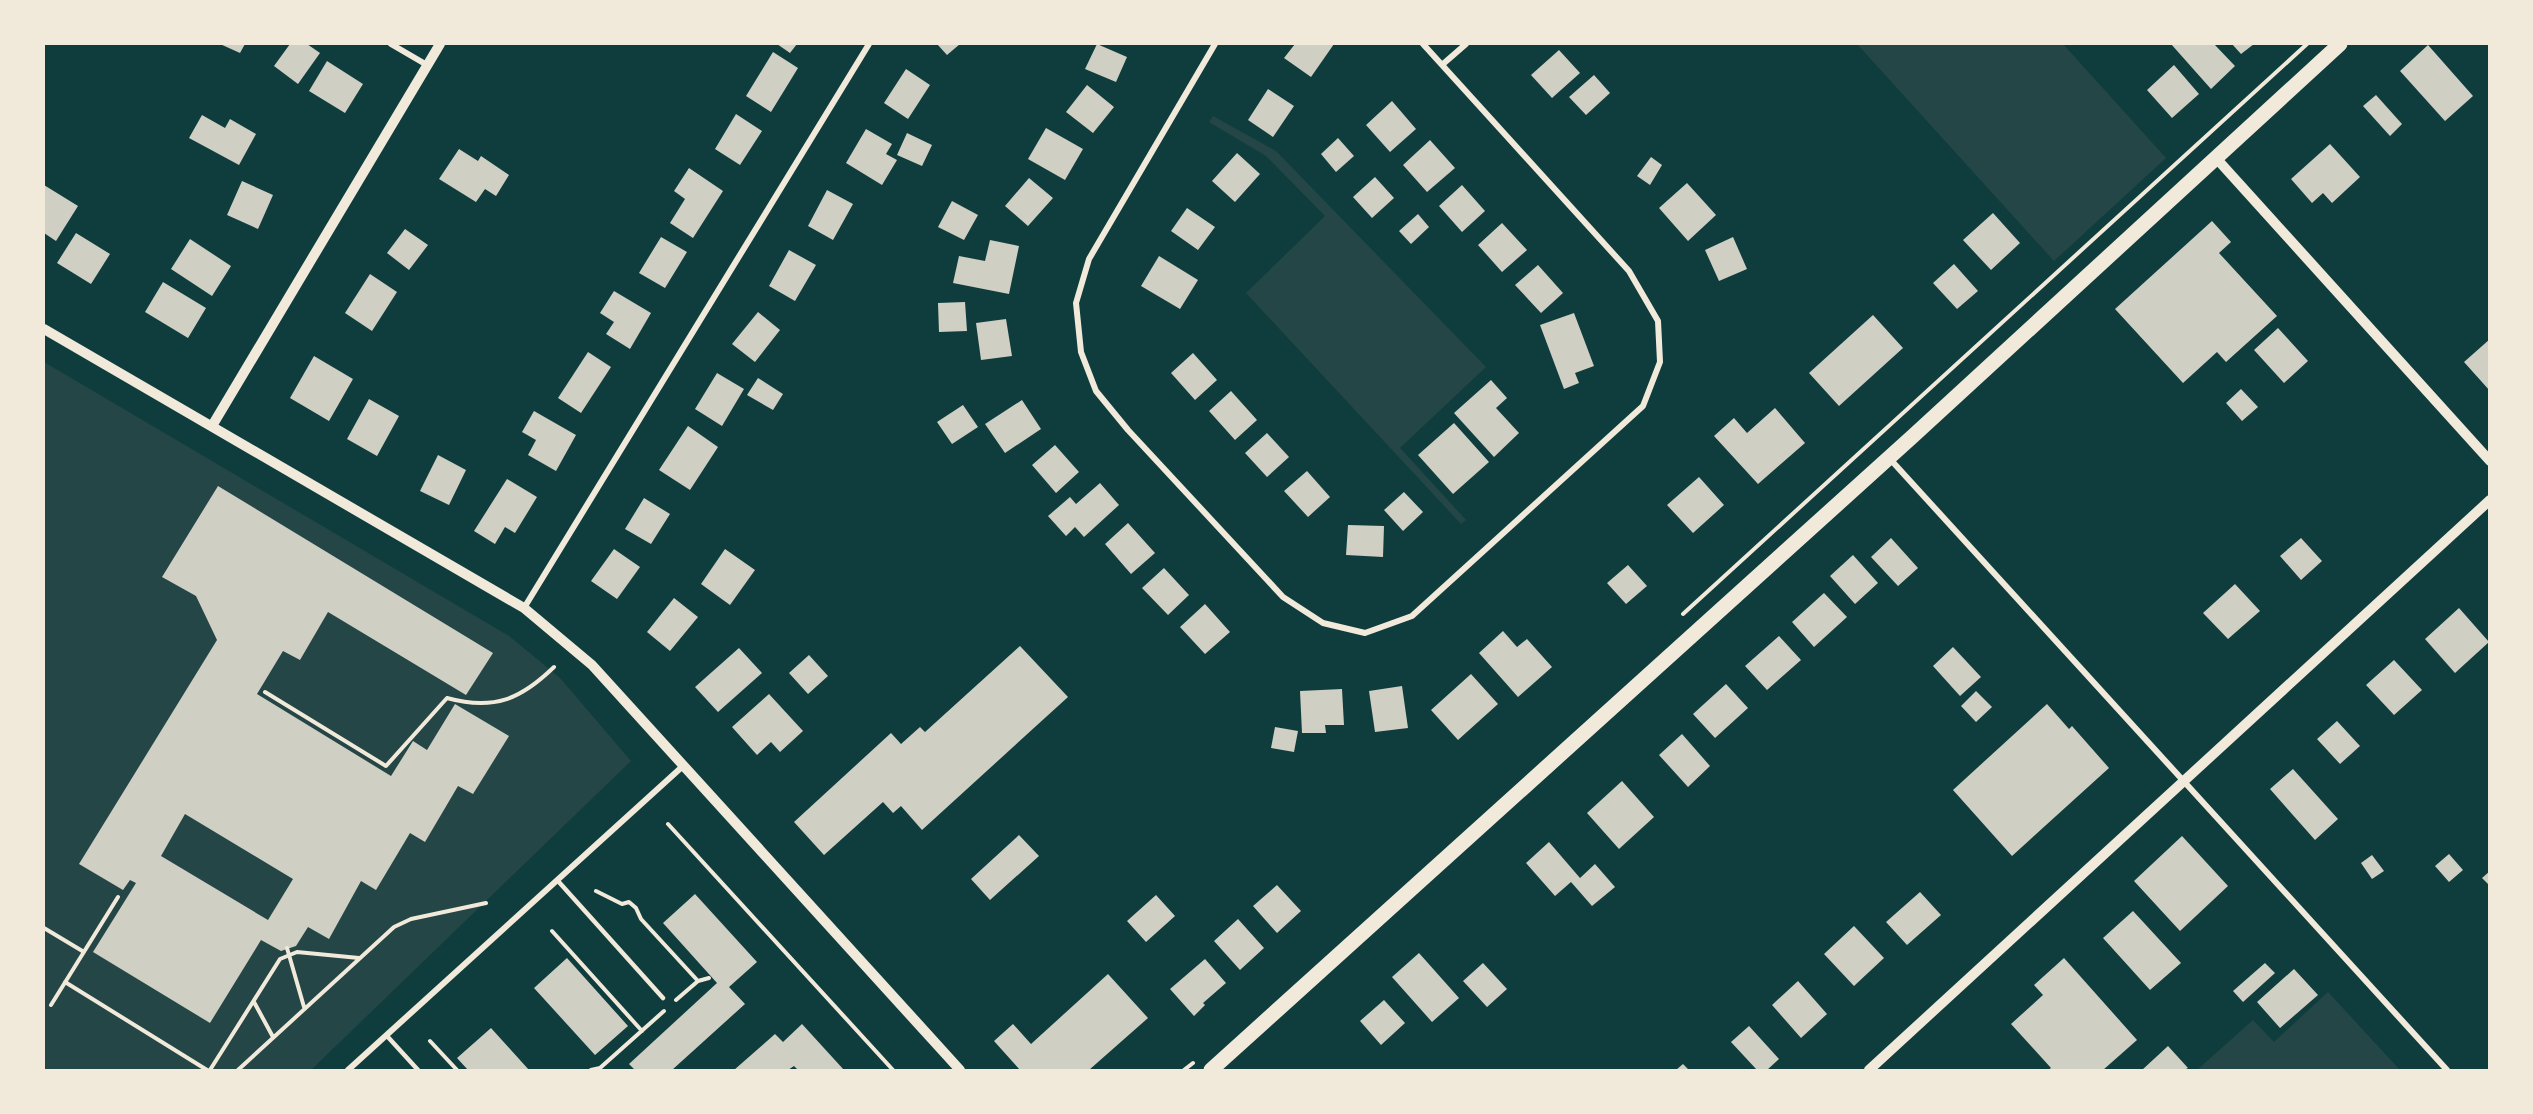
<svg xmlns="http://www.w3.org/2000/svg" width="2533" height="1114" font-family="'Exo 2',sans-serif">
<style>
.green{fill:#244646}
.building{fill:#cfcfc3;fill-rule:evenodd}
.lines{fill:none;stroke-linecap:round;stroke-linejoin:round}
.path{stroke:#f1e9da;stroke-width:4}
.service{stroke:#f1e9da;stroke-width:4.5}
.minor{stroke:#f1e9da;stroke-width:6}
.tertiary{stroke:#f1e9da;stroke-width:10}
.primary{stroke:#f1e9da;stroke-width:15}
</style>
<rect width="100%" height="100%" fill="#0f3d3e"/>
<path class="green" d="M1857,44H2063L2166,158L2054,261Z
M1213,116L1276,151L1486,367L1400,448L1466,520L1461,524L1246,293L1325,216L1266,156L1209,122Z
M44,362L509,636L560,678L631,761L311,1070H44Z
M2328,992L2400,1070H2197L2253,1020L2274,1042Z"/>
<path class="building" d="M220,44H245L240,53Z
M290,44H307L320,53L298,84L274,66Z
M777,44H797L790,53Z
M937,44H960L947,55Z
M1097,44L1127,57L1116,82L1085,69Z
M1295,44H1334L1311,77L1284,58Z
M2171,44H2214L2235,66L2211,89Z
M2232,44H2254L2241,54Z
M2428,45L2473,96L2445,121L2400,71Z
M1559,50L1580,73L1552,98L1531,75Z
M773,52L798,68L771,112L746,96Z
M327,61L363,84L345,113L309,91Z
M2174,65L2199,94L2172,118L2147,90Z
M906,69L930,85L908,119L884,103Z
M1594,75L1610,93L1586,115L1569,97Z
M1087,85L1114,107L1093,133L1066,112Z
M1268,89L1294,106L1273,137L1248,120Z
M2376,95L2402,124L2390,136L2363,106Z
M1392,101L1416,129L1390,152L1366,125Z
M736,114L762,131L740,165L715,149Z
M202,115L225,128L230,119L256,134L239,165L189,138Z
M1046,128L1083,149L1065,180L1028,159Z
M866,129L892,144L886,154L897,160L882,185L846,163Z
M907,133L932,145L922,166L897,155Z
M1338,138L1354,156L1336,172L1321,154Z
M1430,140L1455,168L1427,192L1403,165Z
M2330,144L2360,177L2332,203L2323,193L2312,203L2291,179Z
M459,149L478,161L481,156L509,175L496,196L485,189L476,202L439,179Z
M1237,153L1260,174L1235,202L1212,181Z
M1651,157L1662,165L1650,185L1637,176Z
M689,168L723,191L693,238L670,223L685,199L674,191Z
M1375,177L1394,198L1372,218L1353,197Z
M1029,178L1053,198L1028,226L1005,206Z
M242,181L273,195L258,229L227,215Z
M1687,183L1716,215L1688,241L1659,208Z
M44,185L78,206L56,241L44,233Z
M1462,185L1485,211L1462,232L1439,206Z
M827,190L853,204L833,240L808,226Z
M952,201L978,215L964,240L938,227Z
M1187,208L1215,227L1198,250L1171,231Z
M1993,213L2020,243L1991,270L1963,240Z
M1418,214L1429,227L1411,244L1399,231Z
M2212,221L2231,242L2219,253L2277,316L2226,362L2217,352L2183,383L2115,309Z
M1502,223L1527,250L1502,272L1478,245Z
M405,229L428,245L409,270L387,253Z
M76,233L110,254L91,284L57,263Z
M661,237L687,252L665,288L639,273Z
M1733,237L1747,269L1719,281L1705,250Z
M190,239L231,266L212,296L171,269Z
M990,240L1019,246L1009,294L953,283L959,256L985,261Z
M789,250L816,265L795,301L769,286Z
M1159,256L1198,280L1180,309L1141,286Z
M1954,264L1978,291L1957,309L1933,283Z
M1538,265L1563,293L1541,313L1515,285Z
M370,274L397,292L372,331L345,313Z
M163,282L206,308L188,338L145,312Z
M614,291L651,313L630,349L606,334L614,322L600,313Z
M965,302L967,331L939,332L938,303Z
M758,312L780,330L755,362L732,344Z
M1574,313L1594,366L1575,373L1579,383L1564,389L1540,325Z
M1873,315L1903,348L1839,406L1809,373Z
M1006,319L1012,356L981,360L976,323Z
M2278,328L2308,361L2284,383L2254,350Z
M2490,339V391L2464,362Z
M588,352L611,367L581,413L558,398Z
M1193,353L1217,380L1195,400L1171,373Z
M314,356L353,379L329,421L290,398Z
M717,373L744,389L722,426L695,409Z
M758,378L783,394L773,410L747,395Z
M1491,380L1507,398L1496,408L1519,433L1494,457L1454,413Z
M2241,389L2258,407L2242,421L2226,403Z
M1231,391L1257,420L1235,440L1209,411Z
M369,399L399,416L377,456L347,439Z
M1022,400L1041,429L1005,453L985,424Z
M963,405L978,427L952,444L937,422Z
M1775,408L1805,443L1758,484L1714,436L1734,418L1747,433Z
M534,411L576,435L556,471L528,455L536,440L522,432Z
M1454,423L1489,462L1453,494L1418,455Z
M688,426L718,447L690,490L659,470Z
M1267,433L1289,457L1267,477L1245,453Z
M1055,445L1079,472L1056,493L1032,465Z
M438,455L466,470L449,505L420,491Z
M1307,471L1330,497L1308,517L1284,491Z
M1699,477L1724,505L1693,533L1667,505Z
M507,479L537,497L515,533L505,527L495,544L474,531Z
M1100,483L1119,505L1084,537L1075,527L1066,536L1048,516L1070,497L1076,504Z
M218,486L493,653L466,695L328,612L300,660L283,651L257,694L391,776L413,741L427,750L455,704L509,736L473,794L458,786L425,842L410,833L376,890L361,881L329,939L308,927L296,946L281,951L261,940L210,1023L93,952L136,883L130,880L123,890L79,864L217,640L196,596L162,577ZM185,814L293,879L268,920L161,856Z
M1404,492L1423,512L1403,531L1384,510Z
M644,498L670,514L651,544L625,529Z
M1128,523L1155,553L1131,574L1105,544Z
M1348,525L1384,526L1383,557L1346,555Z
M1891,538L1918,568L1898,586L1871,557Z
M2301,538L2322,561L2301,580L2280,556Z
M614,549L640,567L617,599L591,581Z
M725,549L755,570L730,605L701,584Z
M1853,555L1878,583L1855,604L1830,576Z
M1628,565L1647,586L1626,604L1607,583Z
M1164,568L1189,595L1168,615L1142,588Z
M2235,584L2260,611L2228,639L2203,613Z
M1824,593L1847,617L1814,647L1792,622Z
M674,598L698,617L670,651L647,632Z
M1205,604L1230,632L1205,654L1180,627Z
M2459,608L2489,642L2455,673L2425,639Z
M1503,631L1517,647L1527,639L1552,667L1518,697L1479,653Z
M1779,636L1801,660L1767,690L1745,666Z
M1020,646L1068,697L922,830L901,806L893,813L883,802L824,855L794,822L891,733L901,744L920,727L925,732Z
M1953,647L1981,677L1960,696L1933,666Z
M739,648L762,673L718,712L695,687Z
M809,655L828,676L808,694L789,673Z
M2394,660L2422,690L2394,715L2366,685Z
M1471,674L1498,704L1458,740L1431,710Z
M1726,684L1748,708L1715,738L1693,714Z
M1402,686L1408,728L1375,732L1369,691Z
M1342,689L1344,725H1325L1326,733H1302L1300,691Z
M1976,691L1992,707L1976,722L1961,706Z
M769,694L803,731L780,752L771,742L757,755L732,727Z
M2047,704L2069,729L2072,726L2109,768L2012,856L1953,790Z
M2337,721L2360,746L2340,764L2317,739Z
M1275,727L1298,731L1294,752L1271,748Z
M1682,734L1710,766L1688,787L1659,755Z
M2293,769L2338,819L2315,840L2270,789Z
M1622,781L1654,817L1619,849L1587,813Z
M1019,835L1039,856L990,900L971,879Z
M2182,836L2228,886L2180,931L2134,881Z
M1549,842L1580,878L1595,864L1615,887L1592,906L1571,882L1555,896L1526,863Z
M2449,854L2463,870L2449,882L2435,866Z
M2372,855L2384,871L2372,879L2361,863Z
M2490,871V886L2482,878Z
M1277,885L1301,911L1277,933L1253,906Z
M1920,892L1941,915L1907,945L1886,922Z
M695,894L757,962L729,987L745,1004L672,1070H635L629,1064L717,983L663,923Z
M1156,895L1175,916L1146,942L1127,921Z
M2133,911L2181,963L2150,990L2103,938Z
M1238,919L1264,948L1240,970L1214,941Z
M1854,926L1884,958L1854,986L1824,954Z
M1419,953L1459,998L1432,1022L1392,977Z
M567,958L628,1026L595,1055L534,988Z
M2064,958L2137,1040L2103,1070H2048L2051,1068L2011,1024L2043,995L2034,985Z
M1205,959L1226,983L1203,1003L1205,1005L1194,1016L1170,989Z
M1483,963L1507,989L1487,1007L1463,981Z
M2265,963L2275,973L2243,1002L2233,991Z
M2294,969L2318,995L2280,1028L2257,1002Z
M1108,974L1148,1018L1089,1070H1020L994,1041L1013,1024L1031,1044Z
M1798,981L1827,1014L1801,1038L1772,1005Z
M1384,1000L1405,1023L1381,1045L1360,1021Z
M802,1024L844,1070H798L794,1066L788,1070H734L775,1034L783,1042Z
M1749,1026L1779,1059L1767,1070H1757L1731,1042Z
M491,1028L529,1070H468L457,1058Z
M2168,1046L2188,1068L2184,1070H2142Z
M1683,1064L1689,1070H1676Z"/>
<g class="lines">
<path class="path" d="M1683,614L2307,44
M265,692L386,766L447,698C494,711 521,699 554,667
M668,824L893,1070
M596,891L622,904L629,902L636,908L641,919L698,981
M44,928L84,952
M552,931L642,1031
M287,948L304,1007
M65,982L207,1070
M676,1000L698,981L709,978
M254,1002L273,1037
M51,1005L118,897
M430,1041L457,1070
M210,1070L280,959L297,952L359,958
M238,1070L394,927L411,919L486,903
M591,1070L600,1068L664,1011
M1184,1070L1193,1063"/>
<path class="service" d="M558,881L663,998
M387,1036L418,1070"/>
<path class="minor" d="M391,44L427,65
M1215,44L1089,259L1076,303L1081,352L1096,391L1128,430L1283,597L1323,623L1365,633L1412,616L1643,406L1660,362L1658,321L1629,271L1423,44
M1443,64L1466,44
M1890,459L2447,1070
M524,608L869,44
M348,1070L683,766"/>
<path class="tertiary" d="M2216,158L2490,461
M44,329L524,608L592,665L960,1070
M212,426L440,44
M1869,1070L2490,500"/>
<path class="primary" d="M1211,1070L1913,436L2340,44"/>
</g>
<rect width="2533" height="1114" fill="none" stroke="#f1e9da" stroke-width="90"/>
</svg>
